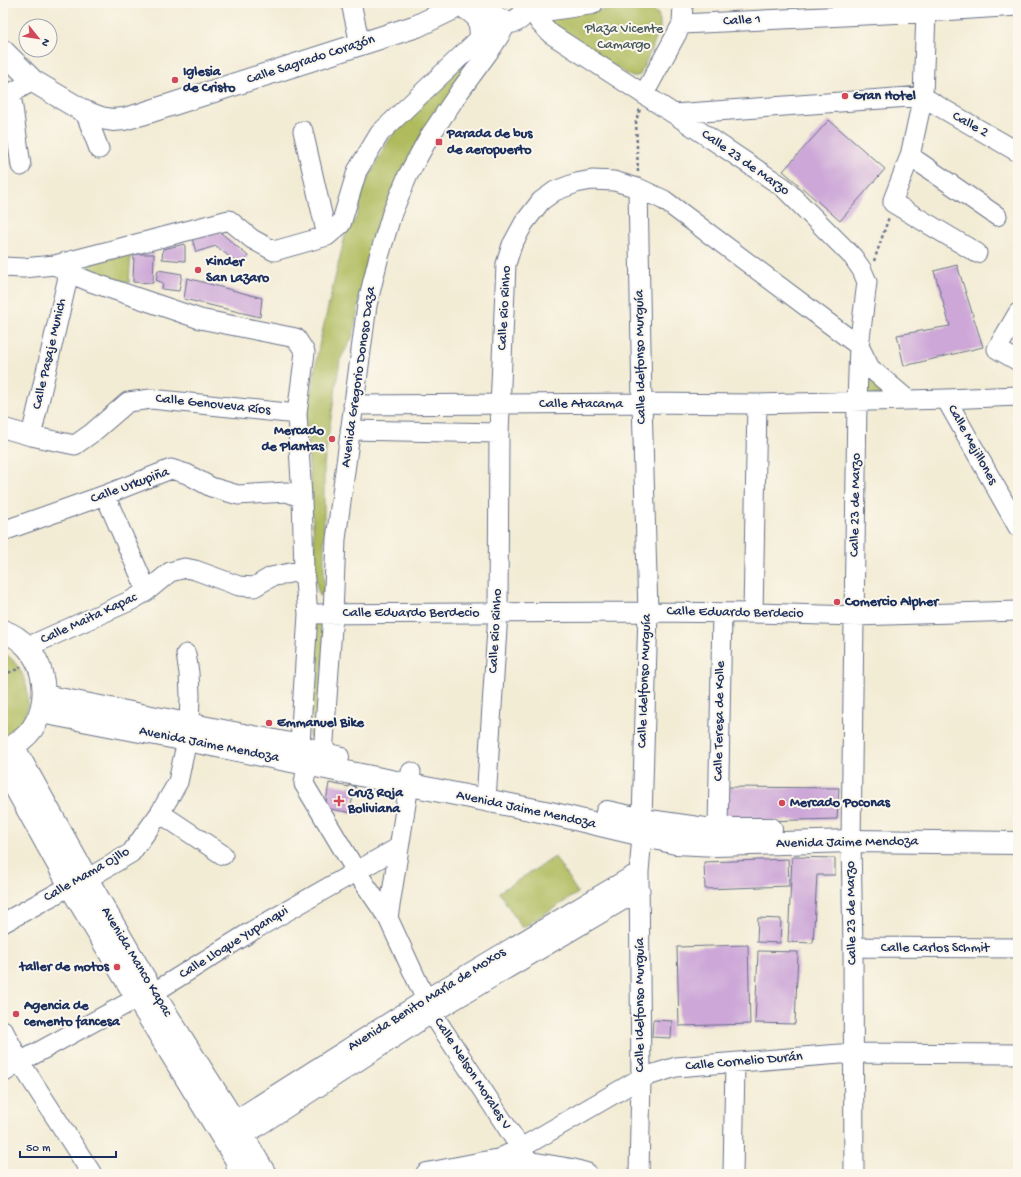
<svg xmlns="http://www.w3.org/2000/svg" width="1021" height="1177" font-family="'Gochi Hand',sans-serif">
<style>
.green{fill:#afbb5d;stroke:#65755e}
.building{fill:#cda7d8}
.lines{fill:none;stroke-linecap:round;stroke-linejoin:round}
.minor-casing{stroke:#677188;stroke-width:21}
.major-casing{stroke:#677188;stroke-width:24}
.highway-casing{stroke:#677188;stroke-width:24}
.path{stroke:#677188;stroke-width:2.5;stroke-dasharray:3 3;stroke-linecap:butt}
.minor{stroke:#fff;stroke-width:19}
.major{stroke:#fff;stroke-width:22}
.highway{stroke:#fff;stroke-width:22}
.poi-dot{fill:#d1495b;stroke:#fbf7ec;stroke-width:1.5}
.labels{text-anchor:middle;dominant-baseline:central;stroke-width:4;stroke-linejoin:round;paint-order:stroke}
.street-label{font-size:14px;fill:#1b2f5e;stroke:#fbf7ec}
.park-label{font-size:14px;fill:#47595e;stroke:#fbf7ec}
.poi-label{font-size:14px;font-weight:bold;fill:#1b2f5e;stroke:#fbf7ec;text-anchor:start}
</style>
<rect width="100%" height="100%" fill="#fbf7ec"/>
<filter id="ink" filterUnits="userSpaceOnUse"><feTurbulence type="fractalNoise" baseFrequency=".025" numOctaves="2"/><feDisplacementMap in="SourceGraphic" scale="8" xChannelSelector="R" yChannelSelector="G"/><feConvolveMatrix kernelMatrix="1 2 1 2 8 2 1 2 1" color-interpolation-filters="sRGB"/></filter>
<filter id="wash" filterUnits="userSpaceOnUse"><feTurbulence type="fractalNoise" baseFrequency=".012" numOctaves="4" result="noise"/><feDisplacementMap in="SourceGraphic" scale="16" xChannelSelector="R" yChannelSelector="G"/><feGaussianBlur stdDeviation="0.9" result="paint"/><feColorMatrix in="noise" values="0 0 0 0 0 0 0 0 0 0 0 0 0 0 0 0 0 1.4 0 .05"/><feComposite in="paint" operator="in"/></filter>
<g filter="url(#wash)">
<rect width="100%" height="100%" fill="#f3ecd5"/>
<path class="green" d="M646,6L653,10L658,14L660,21V30L640,75L632,77L553,28L550,21L553,15Z
M488,35L382,218L367,262L353,336L340,360L324,464V592L320,596L317,588L306,417L320,341L345,236L357,216L364,187L377,162L389,140L401,125Z
M131,252L129,283L90,274L89,266L93,262Z
M865,372L896,395H866Z
M315,622L321,623L325,626L319,734L314,738L309,737Z
M3,652C26,667 35,699 22,724C17,732 10,738 3,744Z
M555,857L578,893L522,928L499,892Z"/>
<g id="blocks">
<path class="building" d="M829,120L885,169L840,221L783,171Z
M220,232L248,256L241,266L216,246L196,252L192,238Z
M185,244V261L162,259L163,249Z
M134,254H154L153,283L133,282Z
M957,265L983,347L904,366L897,335L950,326L934,271Z
M158,270L182,274L179,291L162,289L163,283L156,280Z
M187,278L262,298L260,317L184,299Z
M329,783L349,787V785L356,787L355,789L359,790L357,797L353,796L351,805L359,806L358,814L325,808Z
M727,787L839,788L837,819L725,822Z
M792,857L835,858V875H817L813,943L788,942Z
M788,859L789,886L705,889L704,862Z
M758,918L781,919L780,943L757,942Z
M748,945L750,1024L679,1026L677,947Z
M758,951L798,952L795,1024L755,1023Z
M653,1020L672,1021L671,1038L652,1037Z"/>
</g>
</g>
<g filter="url(#ink)">
<use href="#blocks" fill-opacity="0" stroke="#677188" stroke-width="1"/>
<g class="lines">
<g class="minor-casing">
<path id="minor" d="M351,3L360,44
M528,3L540,23L551,34L674,114L783,187L853,257L862,270L867,282L859,346L857,401L851,841L853,947L854,1174
M923,3L926,12L923,96L910,156L893,200V203L977,253
M682,24L926,12L1018,6
M644,94L682,24L683,3
M923,96L933,103L1018,152
M85,112L99,149
M674,114L923,96
M303,131L327,236
M910,156L997,216
M21,166L11,93L33,81
M638,188L642,403L648,612L642,819V836L639,872L641,1078L639,1174
M55,265L69,273L91,282L200,319L296,338L305,352L297,414L302,498L304,570L308,614L299,760
M3,267L23,268L55,265L229,220L252,239L274,251L327,236L341,224L357,171L380,133L481,37L491,26
M1018,313L997,349L1018,361
M946,399L1018,527
M353,405L642,403L757,404L946,399L1018,396
M3,428L31,436L75,445L92,433L128,402L151,399L297,414
M350,430L499,433
M31,436L69,273
M105,495L147,591
M3,531L105,495L171,469L187,474L211,487L238,495L287,492L302,498
M753,613L757,404
M308,614L648,612L753,613L855,616L1018,611
M27,647L132,600L147,591L170,572L185,568L195,570L239,586L254,587L271,577L304,570
M307,764L304,784L356,871L388,918L432,1013L527,1158
M323,768V754L333,614L336,539L367,305L378,260L392,213L408,175L429,137L460,91L493,46L508,22
M486,800L498,613L499,433L506,264L512,245L524,223L541,201L555,191L576,183L592,180L614,181L638,188L664,200L859,346L870,368L908,400
M160,813L223,855
M718,829L722,613
M388,918L411,772
M3,923L70,886L87,879L131,853L160,813L178,782L187,740L189,724L190,696L189,673L186,654
M853,947L1018,948
M3,1030L20,1062L92,1174
M3,1073L20,1062L137,998L153,993L252,931L399,847
M220,1126L234,1121L426,999L639,872
M230,1141L243,1136L432,1013L640,890
M494,1161L521,1148L641,1078L676,1067L853,1053L1018,1054
M733,1174L735,1063"/>
</g>
<g class="major-casing">
<path id="major" d="M489,3C492,30 527,27 526,3
M463,6C479,17 480,17 481,37
M524,13L592,3
M3,51L33,81L85,112L101,118L113,120L124,119L142,114L417,26L454,8L472,3
M3,631C43,645 55,696 32,729C26,738 12,747 3,752
M44,696L300,746L323,754L338,757
M41,712L187,740L550,813L676,843L716,845L851,841L1018,843
M13,746L87,879L153,993L234,1121L265,1174
M3,765L70,886L137,998L245,1174
M607,812L649,821L705,829H771"/>
</g>
<g class="highway-casing">
<path id="highway" d="M237,1162L238,1171L237,1174
M427,1174L494,1161L530,1163L572,1170L586,1174"/>
</g>
<path class="path" d="M638,172L636,121L640,109
M874,261L889,217
M3,675L20,668V667"/>
<use href="#minor" class="minor"/>
<use href="#major" class="major"/>
<use href="#highway" class="highway"/>
</g>
</g>
<g class="poi-dot">
<circle cx="175" cy="80" r="4"/>
<circle cx="845" cy="96" r="4"/>
<rect x="435" y="138" width="8" height="8" rx="2"/>
<circle cx="198" cy="270" r="4"/>
<circle cx="332" cy="439" r="4"/>
<circle cx="837" cy="602" r="4"/>
<circle cx="269" cy="723" r="4"/>
<path d="M337 795h4v4h4v4h-4v4h-4v-4h-4v-4h4z"/>
<circle cx="782" cy="803" r="4"/>
<circle cx="117" cy="967" r="4"/>
<circle cx="16" cy="1014" r="4"/>
</g>
<g class="labels">
<g class="street-label">
<text transform="translate(742 21) rotate(-3)">Calle 1</text>
<text transform="translate(311 60) rotate(-18)">Calle Sagrado Corazón</text>
<text transform="translate(970 125) rotate(29)">Calle 2</text>
<text transform="translate(745 163) rotate(35)">Calle 23 de Marzo</text>
<text transform="translate(505 308) rotate(-87)">Calle Rio Rinho</text>
<text transform="translate(50 354) rotate(-77)">Calle Pasaje Munich</text>
<text transform="translate(641 357) rotate(-91)">Calle Idelfonso Murguía</text>
<text transform="translate(359 377) rotate(-82)">Avenida Gregorio Donoso Daza</text>
<text x="581" y="404">Calle Atacama</text>
<text transform="translate(213 405) rotate(6)">Calle Genoveva Ríos</text>
<text transform="translate(972 445) rotate(61)">Calle Mejillones</text>
<text transform="translate(130 486) rotate(-20)">Calle Urkupiña</text>
<text transform="translate(856 505) rotate(-89)">Calle 23 de Marzo</text>
<text x="411" y="613">Calle Eduardo Berdecio</text>
<text transform="translate(735 613) rotate(1)">Calle Eduardo Berdecio</text>
<text transform="translate(89 619) rotate(-25)">Calle Maita Kapac</text>
<text transform="translate(496 631) rotate(-87)">Calle Rio Rinho</text>
<text transform="translate(645 681) rotate(-88)">Calle Idelfonso Murguía</text>
<text transform="translate(720 721) rotate(-89)">Calle Teresa de Kolle</text>
<text transform="translate(209 745) rotate(11)">Avenida Jaime Mendoza</text>
<text transform="translate(526 810) rotate(12)">Avenida Jaime Mendoza</text>
<text transform="translate(847 843) rotate(-1)">Avenida Jaime Mendoza</text>
<text transform="translate(87 875) rotate(-30)">Calle Mama Ojllo</text>
<text transform="translate(852 913) rotate(-91)">Calle 23 de Marzo</text>
<text transform="translate(234 943) rotate(-32)">Calle Lloque Yupanqui</text>
<text x="935" y="948">Calle Carlos Schmit</text>
<text transform="translate(136 962) rotate(59)">Avenida Manco Kapac</text>
<text transform="translate(427 1000) rotate(-32)">Avenida Benito María de Moxos</text>
<text transform="translate(640 1005) rotate(-90)">Calle Idelfonso Murguía</text>
<text transform="translate(744 1062) rotate(-5)">Calle Cornelio Durán</text>
<text transform="translate(472 1074) rotate(57)">Calle Nelson Morales V</text>
</g>
<g class="park-label">
<text x="624" y="29">Plaza Vicente<tspan x="624" dy="16">Camargo</tspan></text>
</g>
<g class="poi-label">
<text x="183" y="72">Iglesia<tspan x="183" dy="16">de Cristo</tspan></text>
<text x="853" y="96">Gran Hotel</text>
<text x="447" y="134">Parada de bus<tspan x="447" dy="16">de aeropuerto</tspan></text>
<text x="206" y="262">Kinder<tspan x="206" dy="16">San Lazaro</tspan></text>
<text x="324" y="431" text-anchor="end">Mercado<tspan x="324" dy="16">de Plantas</tspan></text>
<text x="845" y="602">Comercio Alpher</text>
<text x="277" y="723">Emmanuel Bike</text>
<text x="348" y="793">Cruz Roja<tspan x="348" dy="16">Boliviana</tspan></text>
<text x="790" y="803">Mercado Poconas</text>
<text x="109" y="967" text-anchor="end">taller de motos</text>
<text x="24" y="1006">Agencia de<tspan x="24" dy="16">cemento fancesa</tspan></text>
</g>
</g>
<rect width="1021" height="1177" fill="none" stroke="#fbf7ec" stroke-width="16"/>
<g transform="translate(38 38) rotate(120)"><circle r="19" fill="#fbf7ec" stroke="#a1a7b3"/>
<path d="M0-3L7 15L0 10L-7 15Z" fill="#d1495b"/>
<text y="-6" font-size="11" font-weight="bold" text-anchor="middle" fill="#1b2f5e">N</text>
</g>
<path d="M20 1151v6h96v-6" fill="none" stroke="#1b2f5e" stroke-width="2"/>
<text x="26" y="1151" font-size="12" fill="#1b2f5e" stroke="#fbf7ec" stroke-width="3" paint-order="stroke">50 m</text>
</svg>
